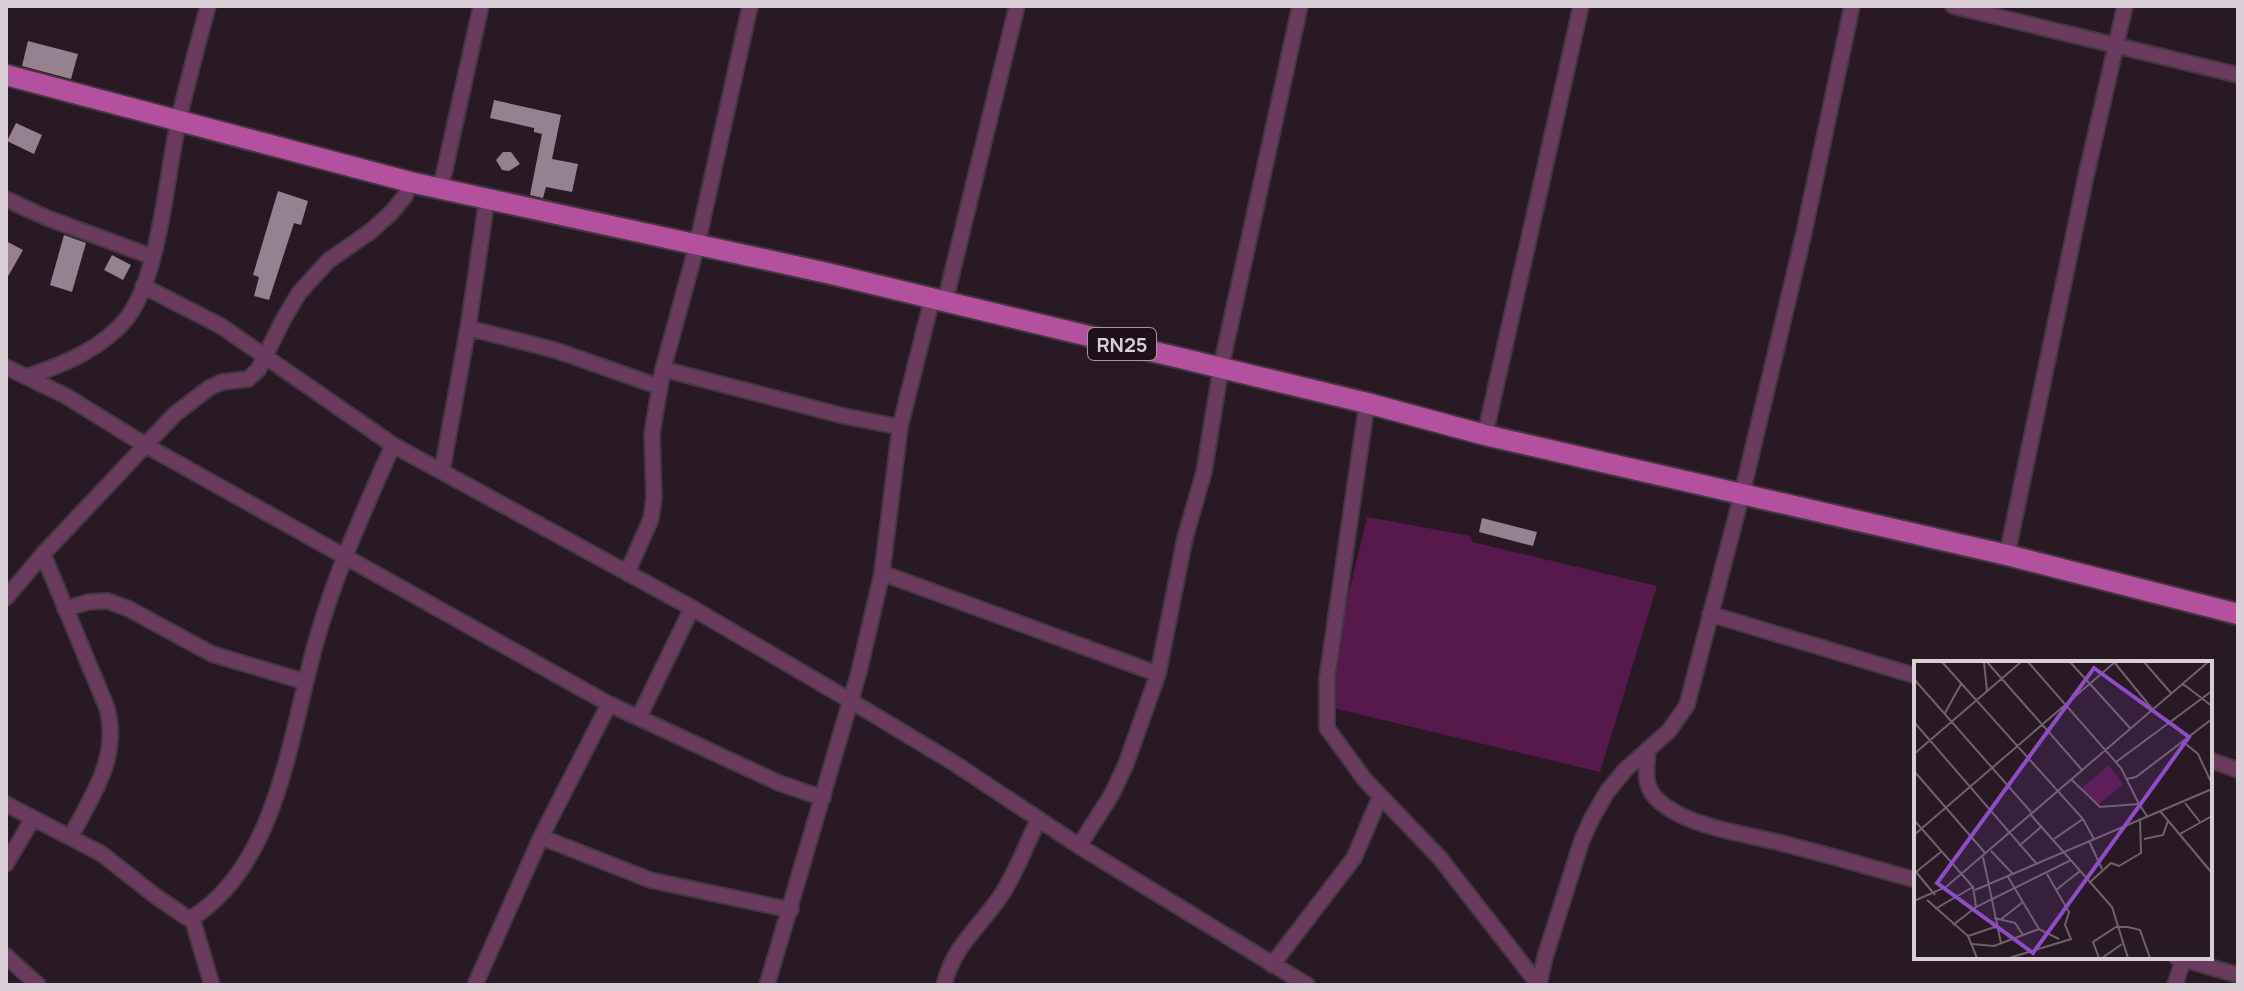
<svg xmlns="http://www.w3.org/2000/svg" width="2244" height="991" font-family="Manrope,sans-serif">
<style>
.green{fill:#57184b}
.building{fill:#968190}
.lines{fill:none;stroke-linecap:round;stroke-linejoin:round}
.street-casing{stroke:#453641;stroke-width:18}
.primary-casing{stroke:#453641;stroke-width:24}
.street{stroke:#6a3b5f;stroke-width:14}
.primary{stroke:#b3519e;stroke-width:20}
.labels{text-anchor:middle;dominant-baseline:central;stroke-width:8;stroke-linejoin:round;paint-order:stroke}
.shield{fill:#1f101c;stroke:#a3969f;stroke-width:2}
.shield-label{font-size:20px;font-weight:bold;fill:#dbcfd7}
.inset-road{fill:none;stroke:#70626c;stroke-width:2}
.view{fill:#8e4dc4;fill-opacity:0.15;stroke:#8e4dc4;stroke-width:4}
.inset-edge{fill:none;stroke:#dbcfd7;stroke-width:4}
</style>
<rect width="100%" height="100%" fill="#291925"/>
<path class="green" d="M1367,517L1471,536L1472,542L1657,586L1600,772L1333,708L1331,669Z"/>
<path class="building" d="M28,41L78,54L71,79L22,66Z
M494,100L561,115L552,159L578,164L572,192L546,187L543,198L530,195L542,134L534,132V128L490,118Z
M16,123L42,135L34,154L7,141Z
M503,152H511L520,164L509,171L502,170L496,160Z
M278,191L308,201L301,225L294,223L269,300L254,296L259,277L253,275Z
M64,235L86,243L72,292L50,285Z
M6,241L23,250L6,280Z
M112,255L131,265L123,280L104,270Z
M1482,518L1537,532L1533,546L1479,532Z"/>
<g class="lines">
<g class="street-casing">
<path id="street" d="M1953,6L2238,75
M441,187L481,6
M6,199L47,218L153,257
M143,286L221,326L393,445L692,608L851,701L954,763L1079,846L1307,985
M945,302L1017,6
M468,328L555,350L660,387
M6,367L66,396L145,445L609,704L779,783L823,798
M663,369L844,416L900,427
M29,376C65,364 103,348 127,318C160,276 167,171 179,118C188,81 198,43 208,6
M1367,403L1327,678V728L1365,780L1439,857L1539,985
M1485,435L1581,6
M442,471L468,328L487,199
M43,554L107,708C120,757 93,794 71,836
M2007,555L2086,176L2125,6
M627,573L651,519L654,498L652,433L663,369L697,245L750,6
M882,573L1158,674
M6,598L43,554L175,414L209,388L222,382L248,379L258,370L283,320L299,293L328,261L371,231L391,213L405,196L410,182
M65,609L88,602L108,601L129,609L212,654L306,682
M1710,614L1916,676
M639,717L692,608
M1648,749C1647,765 1643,783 1654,796C1681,827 1748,834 1785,844C1829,855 1872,868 1916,880
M2210,760L2238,770
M6,804L102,854L154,895L186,917L192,918
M541,837L650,880L791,910
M1079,846L1112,794L1126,764L1158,674L1185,538L1204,472L1221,367L1300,6
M6,864L32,820
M192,918C279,863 290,732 316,642C335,574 364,510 393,445
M192,918L212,985
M6,956L38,985
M2176,957L2238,975
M1272,965L1354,858L1380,797
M1539,984L1545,957L1582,840L1592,818L1607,792L1625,770L1669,731L1687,705L1742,494L1803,237L1852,6
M475,985L541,837L609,704
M767,985L859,672L882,573L900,427L932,299
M944,985C954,945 978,929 1000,897C1016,874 1026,844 1039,819
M2175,985L2183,960"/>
</g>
<g class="primary-casing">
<path id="primary" d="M6,75L410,182L827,273L1367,403L1485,435L2007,555L2238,614"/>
</g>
<use href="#street" class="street"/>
<use href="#primary" class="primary"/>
</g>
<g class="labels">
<rect class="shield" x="1088" y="328" width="68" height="32" rx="6"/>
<g class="shield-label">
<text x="1122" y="344">RN25</text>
</g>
</g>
<g transform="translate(1914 661)">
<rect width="298" height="298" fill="#291925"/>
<path d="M195,104L209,123L184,144L168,127Z" fill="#57184b"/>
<path class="inset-road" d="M28,1L169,158L180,178M70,1L73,30M73,1L169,110M114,1L207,107L225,143M156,1L216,67M200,1L239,49M230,1L257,32M0,18L117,151M269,23L298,45M31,52L47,23M0,61L122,202M268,80L284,93L298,123M0,93L107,1M202,101L298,30M0,110L72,193M212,118L222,116L298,58M158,119L186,146L225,143L233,155M271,142L286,161M246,150L298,212M117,154L198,246L214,297M0,159L59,226L62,245M266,173L298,155M0,174L201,1M140,178L169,158M230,178L249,174L254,160M175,180L188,208M105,185L127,166M77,190L99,213M69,196L87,282M2,211L28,190M2,211L21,234M94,216L125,268M175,222L197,202L205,205L227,192L226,158M61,229L298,128M142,229L166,210M13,239L54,275L63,297M0,240L32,226L294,1M21,248L59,226M80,257L101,262L109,274M86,259L109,241M39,264L62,246L157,199M54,275L81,266M58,283L80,285L125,268L145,278M95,297L157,278L151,264L155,251L133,213M185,297L179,281L202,266H214L226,269L236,297M188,297L208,283"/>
<path class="view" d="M180,7L275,76L119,292L23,222Z"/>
<rect width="298" height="298" class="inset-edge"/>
</g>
<rect width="2244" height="991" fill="none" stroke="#dbcfd7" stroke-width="16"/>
</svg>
